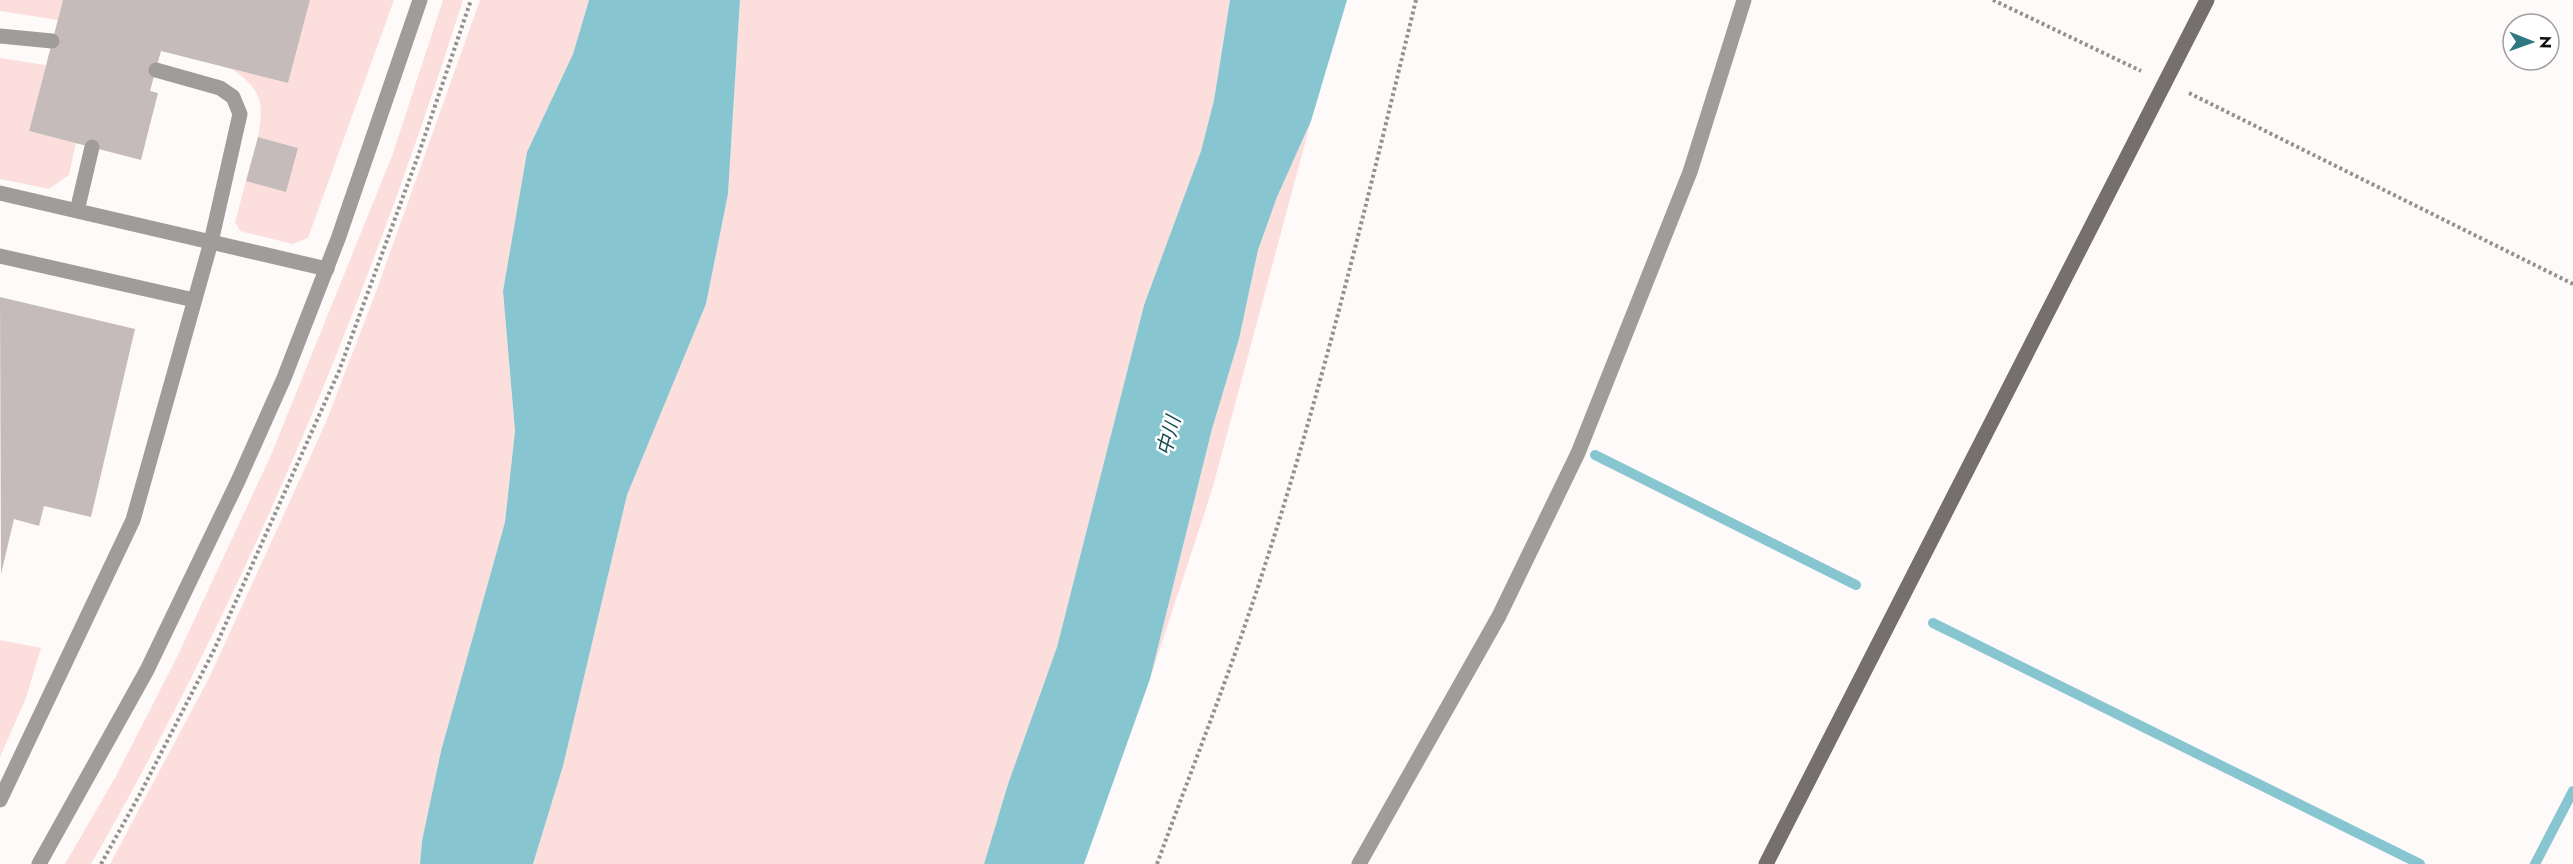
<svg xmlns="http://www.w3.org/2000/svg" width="2573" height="864" font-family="Jost,'Noto Sans JP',sans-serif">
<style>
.green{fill:#fcdfdd}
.water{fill:#87c6d0}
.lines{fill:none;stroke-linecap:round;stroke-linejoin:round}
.stream{stroke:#87c6d0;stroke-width:10}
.building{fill:#c5bbba}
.path{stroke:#939090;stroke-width:4;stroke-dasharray:3 3;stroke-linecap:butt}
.lane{stroke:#a19c9c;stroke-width:15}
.street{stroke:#a19c9c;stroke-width:15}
.secondary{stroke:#756f6f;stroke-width:15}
.labels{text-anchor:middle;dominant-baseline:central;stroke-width:5;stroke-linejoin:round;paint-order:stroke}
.water-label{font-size:20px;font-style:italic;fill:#144c53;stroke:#fff}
</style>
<rect width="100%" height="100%" fill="#fefafa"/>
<path class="green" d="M0,0H63L58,20L0,11Z
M310,0H394L308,238L293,244L240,231L235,222L246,181L298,148L258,137C264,102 262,90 232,69L288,83Z
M443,0H463C368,300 248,591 91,864H65L116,776L177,657L271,455L392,156Z
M480,0H589L573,54L527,152L503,291L515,431L505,522L441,751L422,841L420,864H110L210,676L326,422L377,289Z
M740,0H1230L1214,100L1201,151L1144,305L1057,647L1008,784L984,864H533L563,766L627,495L706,304L728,194Z
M0,58L46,65L29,131L76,143L69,175L49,189L0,179Z
M1311,121L1212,490L1150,679L1212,429L1239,339L1258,250L1277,197Z
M0,640L41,648L26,698L0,757Z"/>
<path class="water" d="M589,0H740L728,194L706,304L627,495L563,766L533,864H420L422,841L441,751L505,522L515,431L503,291L527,152L573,54Z
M1230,0H1347L1311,121L1277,197L1258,250L1239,339L1212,429L1150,679L1084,864H984L1008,784L1057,647L1144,305L1201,151L1214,100Z"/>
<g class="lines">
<path class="stream" d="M1595,455L1856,585
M1933,623L2420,864
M2535,864L2573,791"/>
</g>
<path class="building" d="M63,0H310L288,83L161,51L150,91L158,93L141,160L29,131Z
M258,137L298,148L286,192L246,181Z
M0,297L135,329L91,517L44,506L39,526L14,519L1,574Z"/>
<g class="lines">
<path class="path" d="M1993,0L2141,71
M2189,93L2573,284
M101,864L140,794L214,650L339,371L418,156L471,0
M1157,864C1193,765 1233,666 1265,565C1325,380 1370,189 1416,0"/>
<path class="lane" d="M0,36L52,41
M0,193L327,269
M77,211L92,147
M0,256L194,300
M0,800L133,520L211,242L240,114L233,97L220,88L156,70"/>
<path class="street" d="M39,864L147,670L238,481L284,378L338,239L420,0
M1359,864L1499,616L1578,453L1690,172L1744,0"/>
<path class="secondary" d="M1766,864L2207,0"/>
</g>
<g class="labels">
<g class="water-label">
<text transform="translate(1169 436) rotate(-75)">中川</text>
</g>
</g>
<g transform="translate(2531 42) rotate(91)"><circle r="28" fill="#ffffff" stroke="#a09f9f" stroke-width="1.5"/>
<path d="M0-4.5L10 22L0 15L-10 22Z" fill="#307882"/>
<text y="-9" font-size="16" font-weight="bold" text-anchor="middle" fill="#120f0f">N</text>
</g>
</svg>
